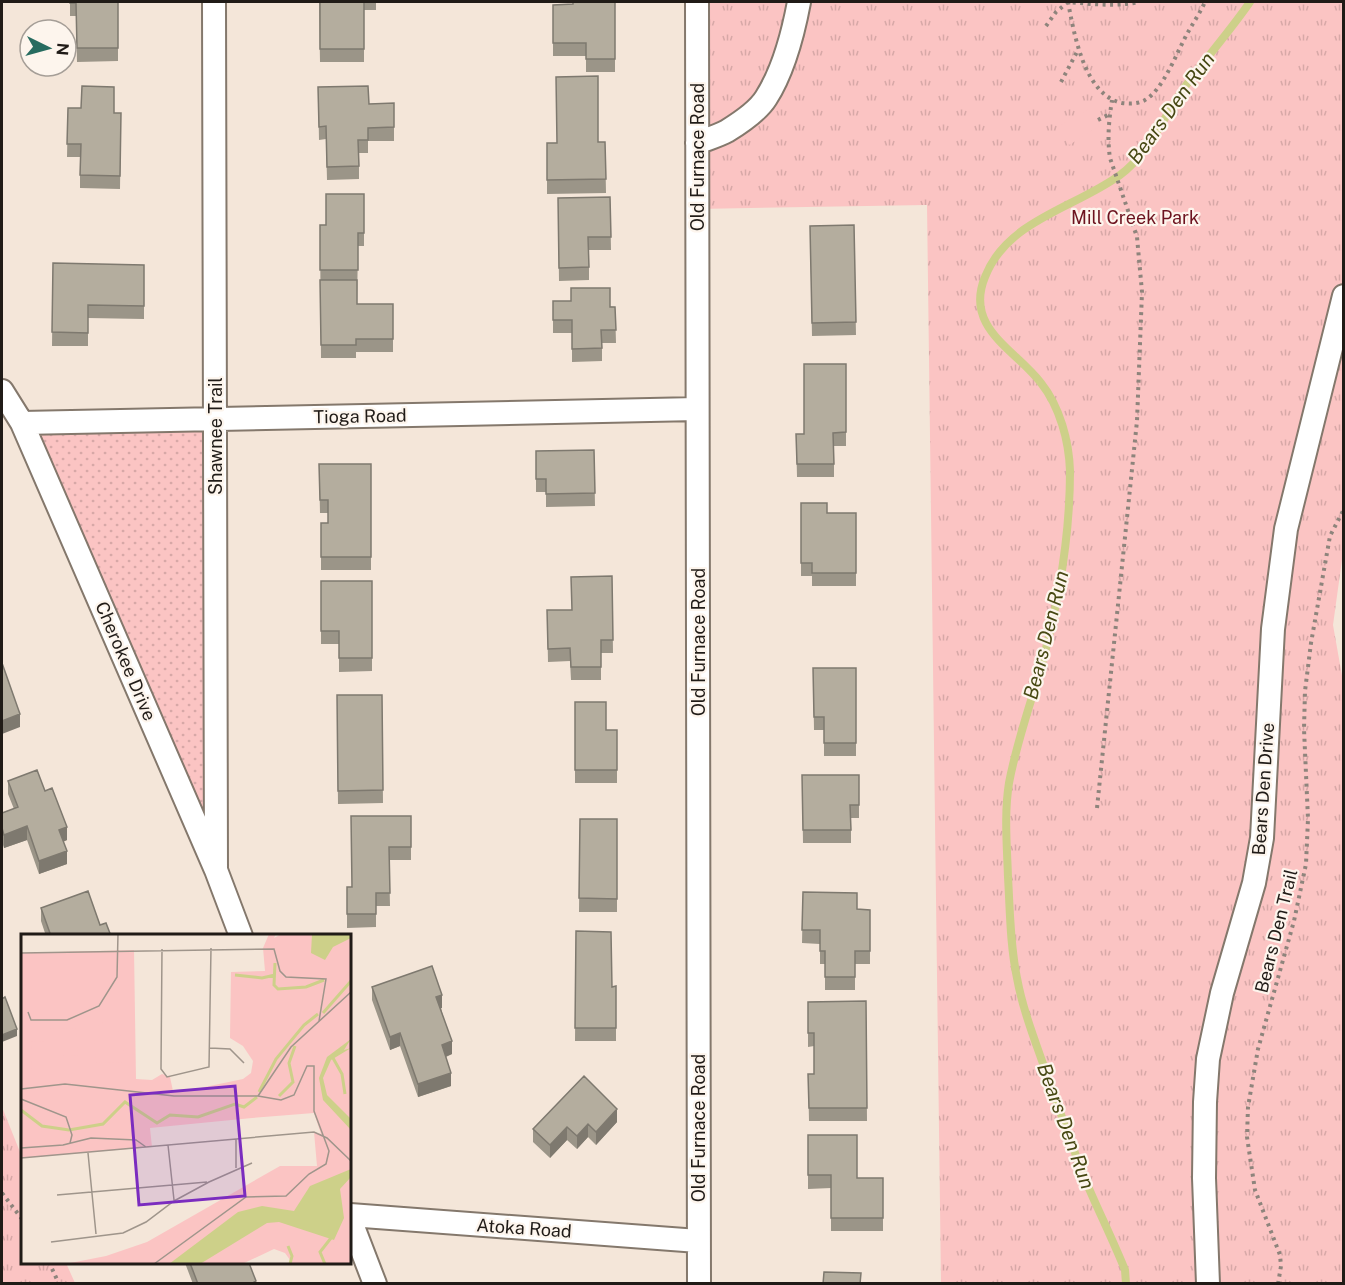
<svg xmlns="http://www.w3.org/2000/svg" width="1345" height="1285" font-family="'Public Sans',sans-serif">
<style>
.grass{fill:url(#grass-dots)}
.park{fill:url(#park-tufts)}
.pitch{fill:#fbc4c3}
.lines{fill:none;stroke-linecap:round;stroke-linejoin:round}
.stream{stroke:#cdd089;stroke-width:8}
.minor-casing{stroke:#84786c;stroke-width:26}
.path{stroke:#8e847c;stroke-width:4;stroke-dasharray:3 4.5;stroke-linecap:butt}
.minor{stroke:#fff;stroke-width:22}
.wall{fill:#9b9588}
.shaded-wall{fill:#7e796f}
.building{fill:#b4ad9e;stroke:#7e796f;stroke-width:1.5}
.labels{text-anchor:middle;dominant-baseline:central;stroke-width:4.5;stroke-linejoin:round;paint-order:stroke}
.street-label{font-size:18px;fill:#201b17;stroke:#fdf5ed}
.park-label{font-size:18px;fill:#6d131f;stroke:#fdf5ed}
.water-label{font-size:20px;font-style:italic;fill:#474813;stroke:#fdf5ed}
.inset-river{fill:none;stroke:#cdd089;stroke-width:3}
.inset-road{fill:none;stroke:#9f958b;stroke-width:1.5}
.view{fill:#7b2cbf;fill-opacity:0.15;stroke:#7b2cbf;stroke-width:3}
.inset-edge{fill:none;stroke:#201b17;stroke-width:3}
</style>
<defs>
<pattern id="grass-dots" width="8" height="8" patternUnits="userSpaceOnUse" patternTransform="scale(1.5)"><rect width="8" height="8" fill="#fbc4c3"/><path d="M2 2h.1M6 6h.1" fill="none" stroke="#d7a8a7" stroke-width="1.8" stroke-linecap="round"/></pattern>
<pattern id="park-tufts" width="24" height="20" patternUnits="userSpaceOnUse" patternTransform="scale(1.5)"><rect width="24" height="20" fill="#fbc4c3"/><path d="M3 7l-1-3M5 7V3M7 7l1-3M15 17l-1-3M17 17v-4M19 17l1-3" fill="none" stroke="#d7a8a7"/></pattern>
</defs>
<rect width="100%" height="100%" fill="#f4e6d9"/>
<path class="grass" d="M215,419L216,870L22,423Z"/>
<path class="park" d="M697,2H1343L1344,545L1333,625L1344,687L1343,1283H941L927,205L697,209Z
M2,1107L22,1157V1262L66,1263L75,1283H2Z"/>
<path class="pitch" d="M1090,108L1101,125L1069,145L1058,127Z"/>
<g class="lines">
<path class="stream" d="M1126,1284L1125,1270C1112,1238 1097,1208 1084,1177C1071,1143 1059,1109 1047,1075C1036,1043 1023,1011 1017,978C1010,945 1010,910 1008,877C1007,846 1004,814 1009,783C1016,745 1029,708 1040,671C1058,606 1070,540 1070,471C1069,441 1060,407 1041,383C1015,349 964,328 985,277C1007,220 1075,208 1120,175C1149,154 1164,116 1184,88C1206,58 1230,31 1250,2"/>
<g class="minor-casing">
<path id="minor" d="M214,2L216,870
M697,2L699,1284
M697,143C707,139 718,136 727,131C740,123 758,111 766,98C784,70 793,34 799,2
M2,391L22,423L216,870L241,936
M22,423L697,409
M350,1215L698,1241
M350,1219L375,1284
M1208,1284L1204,1178L1205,1102L1208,1059L1222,993L1254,883L1262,838L1273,629L1286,529L1344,296"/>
</g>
<path class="path" d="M1068,2C1074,33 1084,95 1122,103C1130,104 1138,104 1145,100C1163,90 1177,52 1187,34C1193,23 1200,13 1205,2
M1046,26L1056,12L1068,2C1093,4 1115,7 1139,2
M1061,82L1078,50
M1098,120L1110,114
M1097,808L1137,421L1142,292L1137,237L1110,158C1107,138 1109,120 1112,100
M2,1193L22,1219
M49,1262L59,1284
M1278,1284L1281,1266L1280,1255L1255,1190L1247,1137L1248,1107L1258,1049L1294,921L1306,864L1308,819L1304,729L1305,691L1311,643L1330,536L1344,509"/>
<use href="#minor" class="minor"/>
</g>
<path class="wall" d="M70,2H118V61L77,62L76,16H70Z
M319,2H376V10H364V62H320Z
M615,2V72H586V56H553V5Z
M318,87L369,104L394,103V141H368V153H359V179L327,180L326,139L319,140Z
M68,108L114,113H121L120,189L80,188V157H67Z
M598,142H605L606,193L547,194V143Z
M364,194V246H358L357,304H393V352H356V358H321L320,225H326Z
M610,197L611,250H589V280L559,281L558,198Z
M854,225L856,335L812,336L810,226Z
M53,263L144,265V319L88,318V346H52Z
M553,301L615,307L616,343H602V361L572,362V333H553Z
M846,364V446H834V477H797L796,434H804Z
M594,450L595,506L546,507V492H536V451Z
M319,464H371V570H321V523H328V513H320Z
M801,503L827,513H856V586H812V576H801Z
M612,576L613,653H601V680H571L570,661L548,662L547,610H571Z
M321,581H372V671L339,672V644H321Z
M813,668H856V756H824V730H814Z
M337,695H382L383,803L338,804Z
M575,702L606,730H617V783H575Z
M802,775H859V818H851V843H803Z
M8,781L45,791L67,840L63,842L67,864L39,874L27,840L4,848L2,842V813L14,809L8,794Z
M411,816V860H389L390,906H376V927L347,928V887H351Z
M580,819H617V912H579Z
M803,892L857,909L870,910V964H855V990H825V964H820V944L802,943Z
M41,908L100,925L111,936H46L41,921Z
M576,931L612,987L616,986V1041H575Z
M372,987L442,1008H441L452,1054L446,1057L451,1086L418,1097L400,1046L390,1050L372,1000Z
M866,1001L867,1121H809L808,1074H814V1046L808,1047V1002Z
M617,1122L596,1145L588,1137L577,1149L567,1140L550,1158L533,1142V1129Z
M808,1135L857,1178H883V1231H831V1188L808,1189Z
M185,1263H249L256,1284H193Z"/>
<path class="shaded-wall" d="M20,714V727L2,734V721Z
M27,826V840L4,848V835Z
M67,827V840L59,843V830Z
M67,851V864L39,874V861Z
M442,995V1008L436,1010V997Z
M17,1029V1036L2,1042V1035Z
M400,1033V1046L390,1050V1037Z
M452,1041V1054L442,1058V1045Z
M451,1073V1086L418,1097V1084Z
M617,1109V1122L596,1145V1132Z
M588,1124V1137L577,1149V1136Z
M567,1127V1140L550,1158V1145Z"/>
<path class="building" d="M70,2H118V48H77L76,3H70Z
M320,2H364V49H320Z
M573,2H615V59H586V43H553V5L573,4Z
M598,76V142H605L606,179L547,180V143H557L556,77Z
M82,86L114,87V113H121L120,176L80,175L81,144H67L68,108H81Z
M368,86L369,104L394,103V127L368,128V140H358L359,166L327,167L326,126L319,127L318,87Z
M326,194H364V233H358V270H320V225H326Z
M610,197L611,237H588L589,267L559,268L558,198Z
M854,225L856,322L812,323L810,226Z
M53,263L144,265V306L88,305V333L52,332Z
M320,280H357V304H393V339H356V345H321Z
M571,288H610V307H615L616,330H601L602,348L572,349V320H553V301H571Z
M804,364H846V432L833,433L834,464H797L796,434H804Z
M594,450L595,493L546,494V479H536V451Z
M319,464H371V557H321V523H328V500H320Z
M801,503H827V513H856V573H812V563H801Z
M612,576L613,640H601V667H571L570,648L548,649L547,610H572L571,577Z
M321,581H372V658H339V631H321Z
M2,663L20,714L2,721Z
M813,668H856V743H824V717H814Z
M337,695H382L383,790L338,791Z
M575,702H606V730H617V770H575Z
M37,770L45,791L52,788L67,827L59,830L67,851L39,861L27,826L4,835L2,828V813L18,807L8,781Z
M802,775H859V805H850L851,830H803Z
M351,816H411V847H389L390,893H376V914H347V887H352Z
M580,819H617V899L579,898Z
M88,891L100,925L106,923L111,936H51L41,908Z
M803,892L857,893V909L870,910V951H855V977H825V951H820V930H802Z
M576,931L611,932L612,987L616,986V1028H575Z
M432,966L442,995L436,997L452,1041L442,1045L451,1073L418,1084L400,1033L390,1037L372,987Z
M5,997L17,1029L2,1035V999Z
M866,1001L867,1108H809L808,1074H814V1033H808V1002Z
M584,1076L617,1109L596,1132L588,1124L577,1136L567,1127L550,1145L533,1129Z
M808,1135H857V1178H883V1218H831V1175H808Z
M190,1263H249L256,1281L251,1284H198Z
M824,1272L861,1273L860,1284H823Z"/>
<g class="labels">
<g class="street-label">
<text transform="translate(697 157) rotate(-90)">Old Furnace Road</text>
<text transform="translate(360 416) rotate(-1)">Tioga Road</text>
<text transform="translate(215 436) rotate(-90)">Shawnee Trail</text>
<text transform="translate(698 642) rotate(-90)">Old Furnace Road</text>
<text transform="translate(126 661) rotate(67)">Cherokee Drive</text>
<text transform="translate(1263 789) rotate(-86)">Bears Den Drive</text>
<text transform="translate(1276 931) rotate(-76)">Bears Den Trail</text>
<text transform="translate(698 1128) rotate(-90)">Old Furnace Road</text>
<text transform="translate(524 1228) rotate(4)">Atoka Road</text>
</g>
<g class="park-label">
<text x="1135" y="217">Mill Creek Park</text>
</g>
<g class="water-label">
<text transform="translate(1171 108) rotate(-54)">Bears Den Run</text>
<text transform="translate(1046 635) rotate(-76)">Bears Den Run</text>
<text transform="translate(1066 1126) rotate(70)">Bears Den Run</text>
</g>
</g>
<g transform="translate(21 934)">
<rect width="330" height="330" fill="#f4e6d9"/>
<path d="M248,0H255L253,4L260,0H330V330H272L264,319L253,315L221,330H44L85,322L126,308L259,232H296L293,198L300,200L293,179L231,184L129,194L131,213L0,224V19L113,16L115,145L131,146L141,140L149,143L152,157L160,158L222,145L230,139L232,127L222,112L209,104L210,38L244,37L242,14Z" fill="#fbc4c3"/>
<path d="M91,84L106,115L101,118V128L75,129L73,101H78L74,93ZM55,94L57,122L42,121V132L38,135H11L10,107L23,108V98L29,95Z" fill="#fbc4c3"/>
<path d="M291,0H330V4L312,13L304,26L290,19ZM330,105L323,116L330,114L310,126L302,144L306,161L330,185V196L302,166L298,144L306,123ZM330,235V243L319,255L323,284L313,306L258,288L246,289L179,330H148L217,278L241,272L273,277L289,252Z" fill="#cdd089"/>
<path class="inset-river" d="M254,29L253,51L257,55L285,53L303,46M214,41L241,44L254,41M302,79L330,47M312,124L321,140L324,160M238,158L255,125L283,91L297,80M258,162L272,148L268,129L274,112M0,176L21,192L48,196L82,190L104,168L136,189L149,181L177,183L214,170L223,173L236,163M267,312L271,322L269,330M304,330L299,318L310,304"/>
<path class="inset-road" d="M141,15L140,135L146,143L188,133L190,14M0,19L253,15L259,37L265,43L305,45L298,87M7,78L10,86H46L78,72L96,43L97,0M189,114L209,115L223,129M0,155L44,150L153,162H237L260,166L273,161L286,132H293V177L308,217L305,230L288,240L265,262L225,263L133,330M237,162L270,113L330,58M0,165L45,183L51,201L49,209M215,205V234M147,211L153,266M0,214L42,211L70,204L115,206L125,213M67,219L75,300M0,224L293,198L306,204L330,227M36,261L186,248M30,308L102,299L125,288L153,267L188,248L231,229"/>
<path class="view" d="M214,152L224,262L118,271L109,161Z"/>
<rect width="330" height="330" class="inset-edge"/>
</g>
<rect width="1345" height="1285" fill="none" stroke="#201b17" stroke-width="6"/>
<g transform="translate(48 48) rotate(95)"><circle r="28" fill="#fdf5ed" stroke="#a59e97" stroke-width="1.5"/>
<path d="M0-4.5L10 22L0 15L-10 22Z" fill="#276c60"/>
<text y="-9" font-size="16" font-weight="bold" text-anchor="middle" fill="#201b17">N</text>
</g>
</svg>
